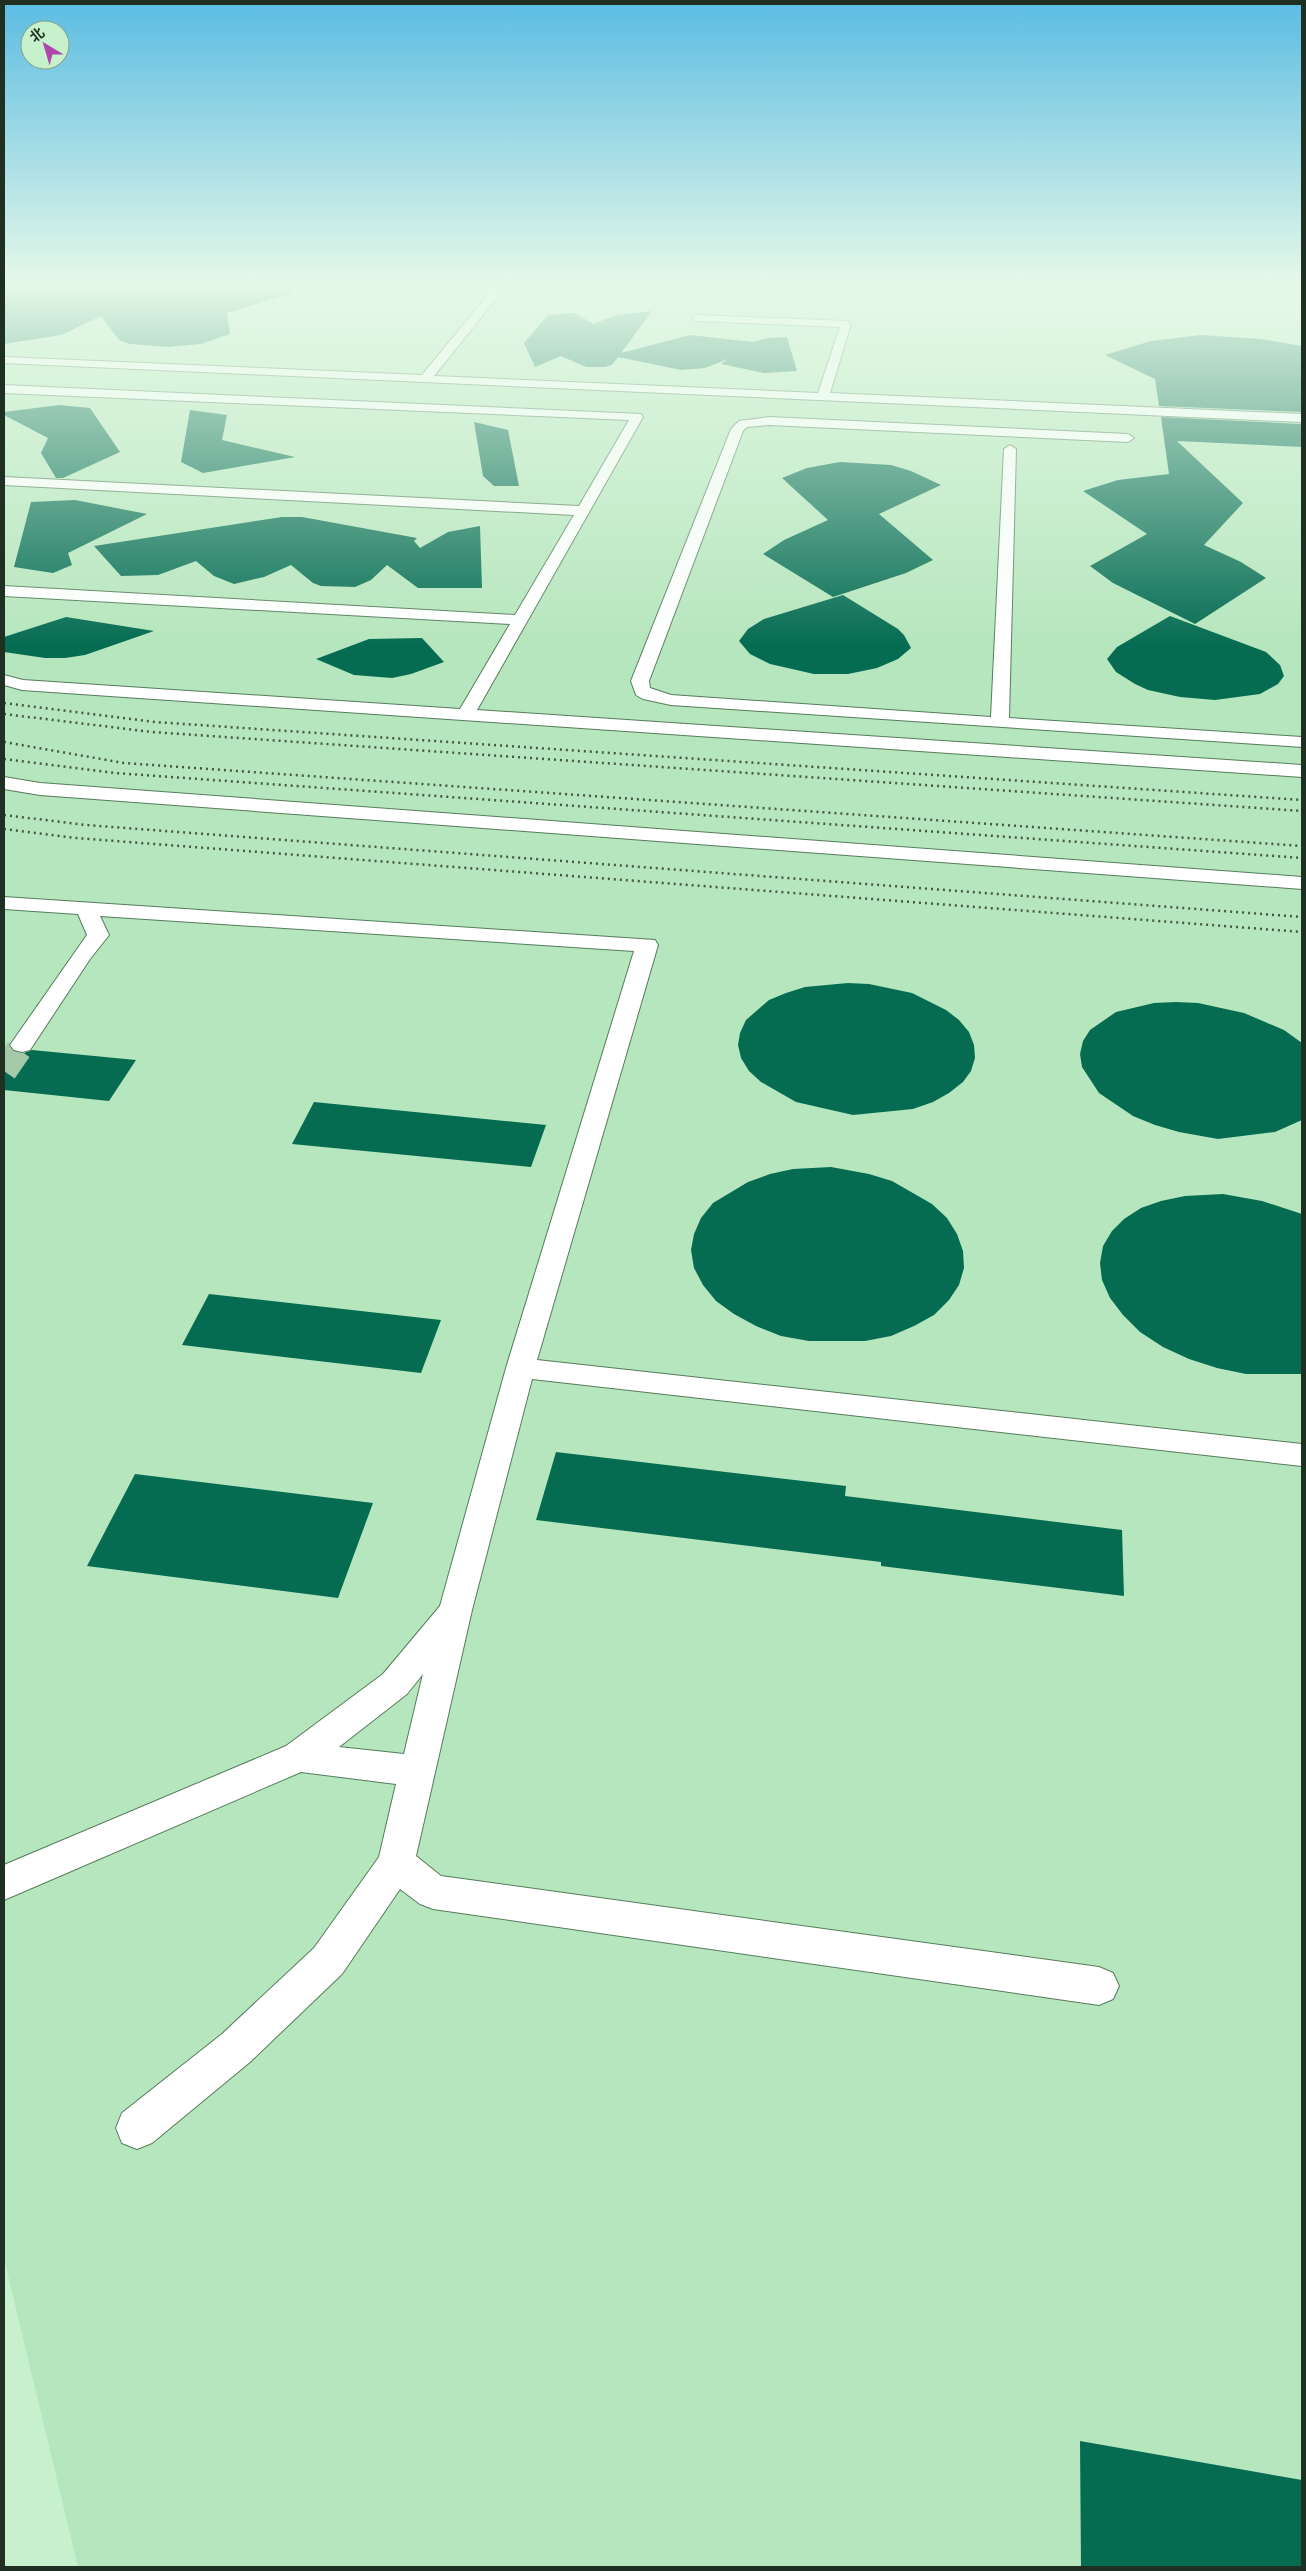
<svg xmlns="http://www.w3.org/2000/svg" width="1306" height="2571" font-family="'Nunito Sans','Noto Sans SC',sans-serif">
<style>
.built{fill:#b6e6bd}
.building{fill:#056c52}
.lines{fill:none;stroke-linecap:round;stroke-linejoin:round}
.minor-tunnel{stroke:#a5caaa;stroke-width:26;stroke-dasharray:26 13;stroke-linecap:butt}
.minor-casing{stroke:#557c5b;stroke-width:2}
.minor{fill:#fff;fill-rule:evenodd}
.rail{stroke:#435946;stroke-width:2.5;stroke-dasharray:2 4;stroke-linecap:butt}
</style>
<rect width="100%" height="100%" fill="#c7f1cc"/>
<path class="built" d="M4,285H1302V2567H78L4,2259Z"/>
<path class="building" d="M4,285H290L292,293L227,313L230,334L201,344L168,347L130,344L119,340L101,316L61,335L4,344Z
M652,311L621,353L690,335L753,342L768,338L787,337L797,371L764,373L721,364L728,359L705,368L681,370L618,357L612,365L605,367H586L561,356L535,367L524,343L548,315L574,313L594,324L616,315Z
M1201,335L1261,339L1302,346V412L1159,406L1155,379L1105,355L1151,341Z
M59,405L90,408L120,452L63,478H56L41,453L48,438L4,415V412Z
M190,410L227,415L222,440L295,457L203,473L181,462Z
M1161,417L1302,424V447L1177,441L1243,503L1204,545L1241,562L1266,578L1195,624L1113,583L1090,566L1147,534L1083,491L1118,480L1169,474Z
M474,422L508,430L519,486H494L483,476Z
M840,462L891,465L911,471L941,485L879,514L933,560L906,573L833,597L763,554L784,540L828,520L782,478L807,468Z
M75,500L147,514L68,553L72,565L53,573L14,567L31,502Z
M282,517H302L417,538L414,541L420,548L448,532L480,526L482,588H418L387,565L371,580L355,587L321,586L313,583L291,565L264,577L234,584L214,576L196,561L158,575L121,576L94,546Z
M843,595L898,629L904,635L911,648L898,659L877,668L848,674H814L770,664L750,654L739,641L748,629L764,619Z
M1170,616L1266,652L1280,665L1284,676L1278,684L1260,694L1215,700L1180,697L1148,690L1135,684L1116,672L1107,659L1117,647Z
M66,617L154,631L85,655L65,658H45L4,652V637Z
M422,638L444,662L411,674L392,678L354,675L316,659L369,639Z
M848,983L869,984L912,993L946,1010L959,1020L969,1032L974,1045L975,1058L971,1071L963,1082L949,1093L933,1102L913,1109L853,1115L796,1102L761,1082L749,1071L741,1058L738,1045L740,1033L746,1020L769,1000L786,993L805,987Z
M1176,1002L1198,1003L1244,1013L1284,1030L1302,1043V1120L1275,1132L1218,1139L1179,1132L1155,1125L1133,1116L1099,1093L1082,1067L1080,1054L1083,1041L1090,1030L1116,1012L1154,1003Z
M4,1048L22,1054L32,1050L136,1060L109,1101L4,1090Z
M314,1102L546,1125L531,1167L292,1144Z
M831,1167L869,1174L892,1181L932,1204L947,1218L957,1234L963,1251L964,1268L959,1285L949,1300L934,1315L914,1326L891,1336L865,1341H809L781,1336L756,1326L734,1314L716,1301L703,1285L694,1268L691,1250L694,1234L701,1218L713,1203L748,1182L770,1174L793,1169Z
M1223,1194L1262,1201L1302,1214V1374H1246L1217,1368L1189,1359L1163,1347L1140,1332L1123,1315L1110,1298L1102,1280L1100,1263L1103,1246L1112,1231L1124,1219L1141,1208L1161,1201L1185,1196Z
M209,1294L441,1320L421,1373L182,1345Z
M556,1452L846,1486L845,1496L1122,1530L1124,1596L881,1566V1562L536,1520Z
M135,1474L373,1503L338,1598L87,1566Z
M1080,2441L1302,2480V2567H1081Z"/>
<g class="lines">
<path class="minor-tunnel" d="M4,1071L22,1045"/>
<g class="minor-casing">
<path id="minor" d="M496,285H507L434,376L818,393L840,327L697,321L692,318L697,315L846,321L851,324L830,393L1302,414V422L4,363V357L422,375Z
M4,385L641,414L643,417L477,710L1302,765V777L22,690L4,685V675L23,680L460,709L510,624L4,596V586L515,615L574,515L4,485V477L579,506L629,420L4,393Z
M769,417L1128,434L1134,438L1128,442L769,425L747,427L743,431L649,681L650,688L671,695L991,717L1004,449L1010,445L1016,449L1009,718L1302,737V747L671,705L643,699L636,695L631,681L731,429L739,421Z
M4,777L40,783L1302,877V889L40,795L4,789Z
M4,897L655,940L658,945L537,1360L1302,1444V1466L532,1379L472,1610L416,1856L441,1876L1099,1967L1113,1973L1119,1986L1113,1999L1099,2005L433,1909L420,1904L400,1889L342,1974L250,2062L152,2143L137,2149L122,2143L116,2128L122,2113L222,2034L314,1948L379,1857L396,1784L301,1772L4,1900V1865L286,1746L383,1674L440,1606L506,1368L634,951L100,916L109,935L90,959L30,1050L22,1052L14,1050L10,1045L87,935L78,914L4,909ZM423,1674L404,1754L339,1747L407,1694Z"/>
</g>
<use href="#minor" class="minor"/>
<path class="rail" d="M4,703L155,722L1302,800
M4,714L152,732L1302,811
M4,742L124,763L1302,846
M4,759L115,773L1302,858
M4,815L86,825L1302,917
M4,829L76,838L1302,932"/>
</g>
<linearGradient id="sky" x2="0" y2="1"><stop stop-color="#5bbce3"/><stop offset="0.44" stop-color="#e6f9e8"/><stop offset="1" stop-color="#e6f9e8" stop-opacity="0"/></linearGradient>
<rect width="1306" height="645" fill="url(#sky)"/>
<rect width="1306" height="2571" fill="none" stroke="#1f2f21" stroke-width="10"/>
<g transform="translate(45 45) rotate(322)"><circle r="24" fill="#c7f1cc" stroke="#84a388"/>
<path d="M0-4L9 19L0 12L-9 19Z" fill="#af48ac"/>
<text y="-8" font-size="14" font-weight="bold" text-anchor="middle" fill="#1f2f21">北</text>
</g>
</svg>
